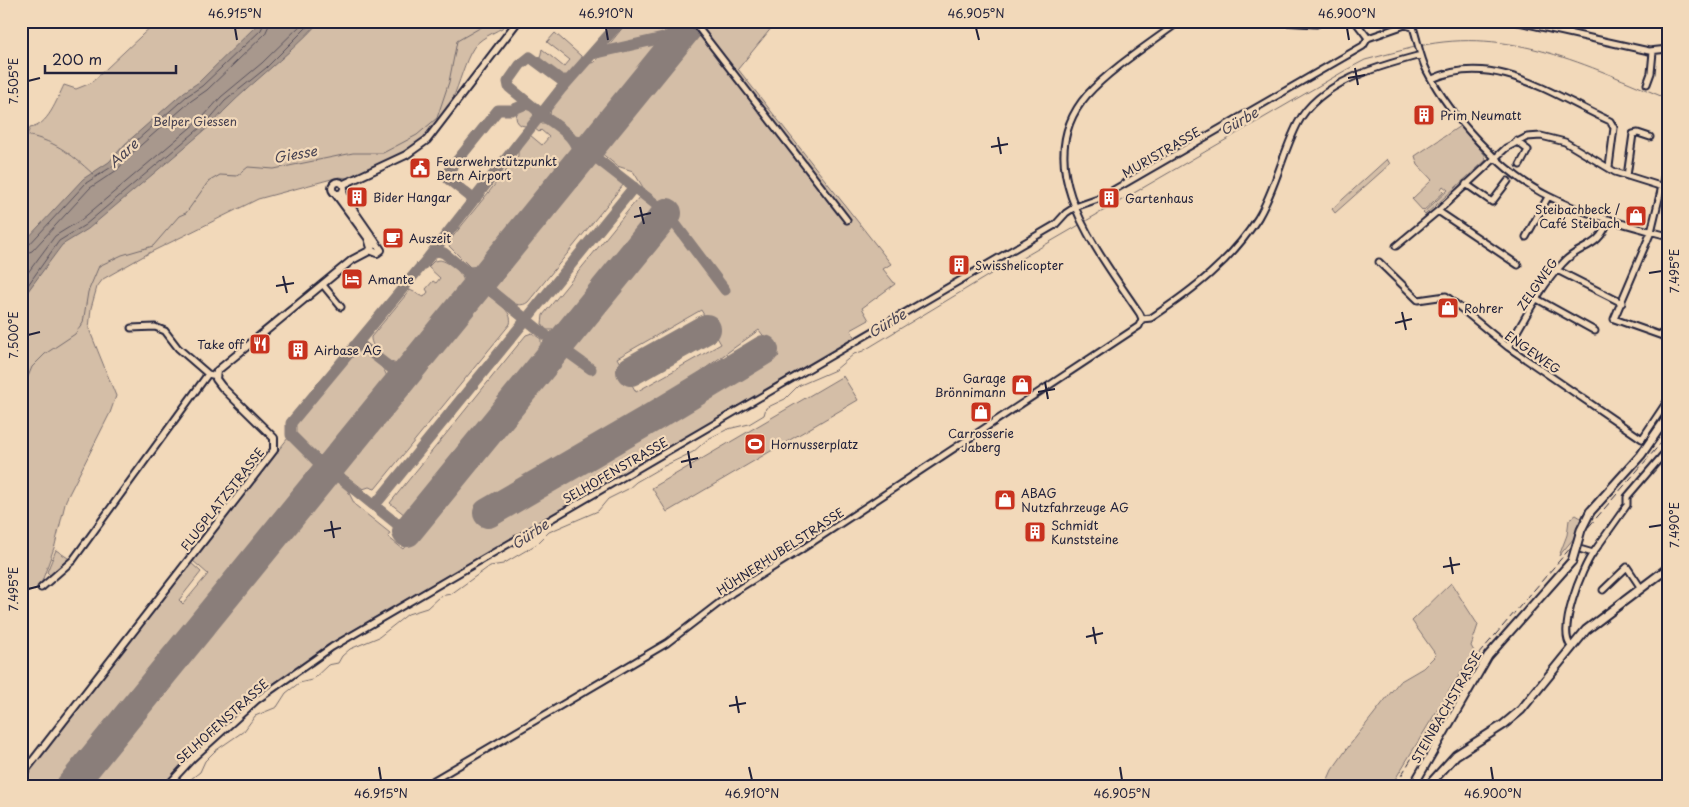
<svg xmlns="http://www.w3.org/2000/svg" width="1689" height="807" font-family="'Playpen Sans',sans-serif">
<style>
.green{fill:#d4bea7;stroke:#7b7071;fill-rule:evenodd}
.water{fill:#a8988d;stroke:#72696c}
.lines{fill:none;stroke-linecap:round;stroke-linejoin:round}
.shore{stroke:#58515c;stroke-width:1}
.stream{stroke:#72696c;stroke-width:1}
.taxiway{stroke:#8a7e7a;stroke-width:11}
.runway{stroke:#8a7e7a;stroke-width:30}
.minor-casing{stroke:#22223b;stroke-width:9}
.tertiary-casing{stroke:#22223b;stroke-width:10}
.secondary-casing{stroke:#22223b;stroke-width:11}
.minor{stroke:#f2d9ba;stroke-width:5}
.tertiary{stroke:#f2d9ba;stroke-width:6}
.secondary{stroke:#f2d9ba;stroke-width:7}
.rail{stroke:#22223b;stroke-width:1;stroke-dasharray:8 4;stroke-linecap:butt}
.secondary-bridge-casing{stroke:#22223b;stroke-width:11;stroke-linecap:butt}
.secondary-bridge{stroke:#f2d9ba;stroke-width:7}
.ticks{fill:none;stroke:#22223b;stroke-width:2}
.labels{text-anchor:middle;dominant-baseline:central;stroke-width:4.5;stroke-linejoin:round;paint-order:stroke}
.poi-label{font-size:12px;fill:#22223b;stroke:#f2d9ba;text-anchor:start}
.park-label{font-size:12px;fill:#464151;stroke:#f2d9ba}
.street-label{font-size:12px;fill:#22223b;stroke:#f2d9ba}
.water-label{font-size:14px;font-style:italic;fill:#4a4554;stroke:#f2d9ba}
.neatline{fill:none;stroke:#22223b;stroke-width:2}
.ticks-label{font-size:12px;text-anchor:middle;fill:#22223b}
</style>
<rect width="100%" height="100%" fill="#f2d9ba"/>
<filter id="ink" filterUnits="userSpaceOnUse"><feTurbulence type="fractalNoise" baseFrequency=".02" numOctaves="2"/><feDisplacementMap in="SourceGraphic" scale="10" xChannelSelector="R" yChannelSelector="G"/><feConvolveMatrix kernelMatrix="1 2 1 2 8 2 1 2 1" color-interpolation-filters="sRGB"/></filter>
<g filter="url(#ink)">
<path class="green" d="M157,21H512C501,31 483,35 474,47C464,62 460,83 452,100C432,145 389,159 347,178L339,177L258,199L149,253L103,279L97,287L91,308L89,329L116,396L110,413L66,500L55,545L40,587L30,592L21,589V148L23,143L21,142V134L27,135L30,128C48,126 57,99 64,85L76,89L91,83Z
M628,21H658L665,32L660,35L607,47Z
M705,21H777L738,69L891,264L883,269L895,284L862,308L869,320L851,330L855,339L326,646C268,689 213,732 164,786H84L155,698L159,702L171,687V679L335,477L348,491L355,505L390,533L388,537L403,549L669,223L723,292L728,288L669,209L644,189L633,171L617,166L600,152L697,31H701L700,28ZM701,310L721,344L636,392L617,358ZM759,330L779,356L487,527L477,510L647,410Z
M555,33L581,56L582,60L567,78L559,76L540,58L542,49L564,67L570,60L547,42Z
M664,41L584,138L575,137L552,119L550,115L551,107L587,64L595,62L602,54Z
M516 117a9 9 0 1 1 18 0a9 9 0 1 1-18 0Z
M540,123H548L572,143L573,152L480,266L470,267L448,245L450,240L518,156V151L530,135L542,145L549,137L541,130L539,132L535,129Z
M1460,126L1485,155L1486,160L1425,215L1423,213L1448,190L1443,186L1441,189L1444,192L1423,211L1412,199L1432,180L1418,165L1415,156Z
M594,159L624,184L528,302C516,312 500,293 492,284Z
M1387,159L1390,164L1335,213L1332,209Z
M640,196L656,208L560,326L553,330H546L542,324L543,315Z
M440,260C450,262 465,274 464,285L404,360L400,364C389,365 370,348 371,337L410,290L424,297L428,292L426,289L433,281L436,283L440,278L428,267L434,261Z
M485,293C494,300 514,311 510,324L375,489L369,487L363,489L340,471Z
M532,333L541,339V349L405,515L390,503L526,335Z
M354,351C365,350 387,367 387,379L331,451L320,456L296,435L293,426Z
M843,376L858,400L667,512L652,488Z
M288,438L315,464L313,472L160,661L137,683L139,686L58,786H21V779L190,562L201,572L179,600L183,604L208,574L192,560Z
M1576,515L1581,518L1574,538L1559,556L1567,535L1569,520Z
M56,550L71,560L51,576L47,572Z
M1451,583L1478,625L1471,646L1475,653L1452,686L1391,786H1325L1332,770L1349,746L1399,682L1423,668L1436,655L1412,621Z"/>
<path class="water" d="M261,21H320C286,59 244,87 211,125L88,229L62,245L28,291L21,308V247L26,240L83,179L109,162L125,144L184,92L199,82Z"/>
<g class="lines">
<path class="shore" d="M21,249L27,247L86,183L113,166L128,148L187,96L202,86L261,30L265,21
M21,255L32,251L90,188L117,170L133,152L191,101L207,90L265,34L271,21
M21,282L55,236L81,220L203,117L221,97L262,63L305,21
M21,295L59,241L85,225L207,122L225,101L266,68L313,21"/>
<path class="stream" d="M1419,46C1510,26 1586,65 1668,99
M21,134C54,140 69,152 93,174
M1084,222L1346,70L1365,60L1415,47
M21,393L32,367L45,354L75,334L83,323L88,292L99,266L122,255L153,246L179,216L186,213L208,182L220,175L237,176L248,167L274,169L353,153H383L417,135L437,118L449,82L457,41L492,21
M182,786L200,772L205,761L215,751L244,731L255,716L277,707L286,693L299,683L312,680L328,665L338,663L342,656L350,649L379,637L408,614L427,608L440,596L451,594L490,566L503,564L537,544L549,532L598,511L608,499L628,489L636,482L662,467L693,452L708,439L728,429L749,424L764,415L766,408L785,399L798,386L835,370L854,354L863,351L999,269L1005,268L1081,224"/>
<path class="taxiway" d="M668,21L676,31L675,43
M673,25L682,27L692,22
M593,54L663,38
M543,116C560,127 586,143 575,165
M549,120L509,87L508,82L520,65L530,57L561,80H569
M573,140L667,213L725,290
M575,141L588,143L599,136
M476,198H472L448,179V172L498,110H512L526,104L532,106
M432,253L438,251L444,253L559,346L591,369
M468,272L480,274L493,267
M467,273L472,284L468,297
M354,346L361,345L392,369L397,378L394,388
M392,369L401,372L412,366
M318,461L329,463L338,456
M319,461L407,532
M315,486L322,475V466L291,435V423L428,258L561,89L621,21
M375,505L634,187"/>
<path class="runway" d="M631,371L706,329
M488,513L655,416L764,350
M407,532L667,213
M71,786L693,21"/>
<g class="minor-casing">
<path id="minor" d="M693,21L847,220
M1262,21L1316,24L1323,21
M1355,21L1368,38
M1514,21L1649,51L1668,49
M1665,21L1668,22
M1413,27C1418,42 1420,57 1427,71C1450,116 1503,174 1548,196C1585,215 1628,225 1668,236
M1368,38L1405,25L1413,27
M1432,79C1495,51 1554,96 1610,121L1614,128L1609,167
M1647,84L1651,73L1653,52
M1516,141L1528,150L1520,165
M1668,161L1651,232L1614,319L1668,338
M1627,176L1633,134L1638,133L1650,137
M1466,184L1492,202L1508,181
M1438,211L1518,265
M1526,237L1548,197
M1396,246L1438,211L1506,148L1527,137L1541,136L1565,142L1615,172L1663,187
M1379,262L1418,300L1446,296L1508,347L1642,439L1668,400
M1557,270L1622,303
M323,285L341,307
M1537,299L1595,331
M1142,319L1151,318C1193,290 1231,261 1258,218C1276,188 1282,154 1298,123C1319,82 1379,66 1421,55
M131,328L155,327L165,331L178,348L208,374
M1508,347C1525,319 1540,287 1563,263C1581,243 1598,251 1609,219
M1576,548L1593,553L1627,505V497L1668,449
M41,588L73,560L208,374L216,376
M1603,590L1627,567L1641,588
M1571,646C1557,631 1582,568 1593,553
M167,786L192,759L257,700L332,647L1055,225L1066,213L1075,207L1098,199L1363,46L1368,38
M424,786L667,643L732,593L799,551L1139,326L1142,319L1140,314C1100,254 1026,165 1087,95C1110,69 1151,43 1180,21"/>
</g>
<g class="tertiary-casing">
<path id="tertiary" d="M332 188a6 6 0 1 1 12 0a6 6 0 1 1-12 0Z
M344,184L406,155L427,140L518,21
M343,191L345,198L377,244
M335,193L368,238L372,251L377,253L381,250L377,244L371,246
M21,776L274,450V438L222,387L216,379L217,371L352,260L371,250"/>
</g>
<g class="secondary-casing">
<path id="secondary" d="M1590,512L1641,455L1668,416
M1413,786L1488,656L1572,561
M1428,786L1456,755L1503,725L1521,710L1586,630L1668,568"/>
</g>
<use href="#minor" class="minor"/>
<use href="#tertiary" class="tertiary"/>
<use href="#secondary" class="secondary"/>
<path class="rail" d="M1395,786L1452,691L1477,656L1668,435"/>
<g class="secondary-bridge-casing">
<path id="secondary-bridge" d="M1572,561L1581,530L1590,512"/>
</g>
<use href="#secondary-bridge" class="secondary-bridge"/>
</g>
</g>
<path class="ticks" d="M235,28L237,40M606,28L608,40M976,28L979,40M1347,28L1349,40M1355,68L1358,85M1348,78L1365,75M28,81L40,78M998,137L1001,154M991,147L1008,144M640,207L644,224M634,217L651,213M1649,273L1662,271M283,276L287,293M276,286L294,283M1402,312L1406,330M1395,323L1412,319M28,335L40,332M1045,382L1048,399M1038,392L1055,389M688,451L691,468M681,462L698,458M331,521L334,538M1649,527L1662,525M324,531L341,528M1450,557L1453,574M1443,567L1460,564M28,589L40,586M1093,627L1096,644M1086,637L1103,633M736,696L739,713M729,706L746,703M379,767L381,780M749,767L752,780M1120,767L1122,780M1491,767L1493,780"/>
<defs>
<g id="building-square" transform="scale(1.125)"><rect x="-9" y="-9" width="18" height="18" rx="4" fill="#c8321e" stroke="#f2d9ba"/><path d="M-4-6H4V6H1V3H-1V6H-4ZM-2.5-4.3h1.7v1.8h-1.7ZM.8-4.3h1.7v1.8H.8ZM-2.5-1h1.7V.8h-1.7ZM.8-1h1.7V.8H.8Z" fill="#fff"/></g>
<g id="civic-square" transform="scale(1.125)"><rect x="-9" y="-9" width="18" height="18" rx="4" fill="#c8321e" stroke="#f2d9ba"/><path d="M-.6-6.5H3V-4.5H.6V-3L4-1V1h2V6H-6V1h2V-1L-.6-3ZM-1.2 2.5V6h2.4V2.5Z" fill="#fff"/></g>
<g id="shop-square" transform="scale(1.125)"><rect x="-9" y="-9" width="18" height="18" rx="4" fill="#c8321e" stroke="#f2d9ba"/><path d="M-5-2.5h2.3a2.7 3.5 0 0 1 5.4 0H5L5.5 6h-11ZM-1.5-2.5h3a1.5 2.3 0 0 0-3 0Z" fill="#fff"/></g>
<g id="cafe-square" transform="scale(1.125)"><rect x="-9" y="-9" width="18" height="18" rx="4" fill="#c8321e" stroke="#f2d9ba"/><path d="M-5.5-4.5H6V0H3Q3 3.5 0 3.5H-2.5Q-5.5 3.5-5.5 0ZM3-3.2v2h1.7v-2ZM-6 4.5H4V6H-6Z" fill="#fff"/></g>
<g id="hotel-square" transform="scale(1.125)"><rect x="-9" y="-9" width="18" height="18" rx="4" fill="#c8321e" stroke="#f2d9ba"/><path d="M-6-4.5h1.5V1H6V5H4.5V3h-9V5H-6ZM-4 0a1.8 1.8 0 1 1 3.6 0ZM.5 0V-2.5h3Q6-2.5 6 0Z" fill="#fff"/></g>
<g id="restaurant-square" transform="scale(1.125)"><rect x="-9" y="-9" width="18" height="18" rx="4" fill="#c8321e" stroke="#f2d9ba"/><path d="M-5-6h1v4h1v-4h1v4h1v-4h1v5L-1.5 .5V6h-2V.5L-5-1ZM5-6V6H3V1.5H1.5Q1.5-4 5-6Z" fill="#fff"/></g>
<g id="stadium-square" transform="scale(1.125)"><rect x="-9" y="-9" width="18" height="18" rx="4" fill="#c8321e" stroke="#f2d9ba"/><path d="M0-5a6.5 5 0 1 0 0 10a6.5 5 0 1 0 0-10ZM-3.5-1.8h7v3.6h-7Z" fill="#fff"/></g>
</defs>
<g fill-rule="evenodd">
<use href="#building-square" x="1424" y="115"/>
<use href="#civic-square" x="420" y="168"/>
<use href="#building-square" x="357" y="197"/>
<use href="#building-square" x="1109" y="198"/>
<use href="#shop-square" x="1636" y="216"/>
<use href="#cafe-square" x="393" y="238"/>
<use href="#building-square" x="959" y="265"/>
<use href="#hotel-square" x="352" y="279"/>
<use href="#shop-square" x="1448" y="308"/>
<use href="#restaurant-square" x="260" y="344"/>
<use href="#building-square" x="298" y="350"/>
<use href="#shop-square" x="1022" y="385"/>
<use href="#shop-square" x="981" y="412"/>
<use href="#stadium-square" x="755" y="444"/>
<use href="#shop-square" x="1005" y="500"/>
<use href="#building-square" x="1035" y="532"/>
</g>
<g class="labels">
<g class="poi-label">
<text x="1440" y="115">Prim Neumatt</text>
<text x="436" y="161">Feuerwehrstützpunkt<tspan x="436" dy="14">Bern Airport</tspan></text>
<text x="373" y="197">Bider Hangar</text>
<text x="1125" y="198">Gartenhaus</text>
<text x="1620" y="209" text-anchor="end">Steibachbeck /<tspan x="1620" dy="14">Café Steibach</tspan></text>
<text x="409" y="238">Auszeit</text>
<text x="975" y="265">Swisshelicopter</text>
<text x="368" y="279">Amante</text>
<text x="1464" y="308">Rohrer</text>
<text x="244" y="344" text-anchor="end">Take off</text>
<text x="314" y="350">Airbase AG</text>
<text x="1006" y="378" text-anchor="end">Garage<tspan x="1006" dy="14">Brönnimann</tspan></text>
<text x="981" y="433" text-anchor="middle">Carrosserie<tspan x="981" dy="14">Jaberg</tspan></text>
<text x="771" y="444">Hornusserplatz</text>
<text x="1021" y="493">ABAG<tspan x="1021" dy="14">Nutzfahrzeuge AG</tspan></text>
<text x="1051" y="525">Schmidt<tspan x="1051" dy="14">Kunststeine</tspan></text>
</g>
<g class="park-label">
<text x="195" y="121">Belper Giessen</text>
</g>
<g class="street-label">
<text transform="translate(1161 152) rotate(-30)">MURISTRASSE</text>
<text transform="translate(1537 284) rotate(-55)">ZELGWEG</text>
<text transform="translate(1533 352) rotate(35)">ENGEWEG</text>
<text transform="translate(615 470) rotate(-30)">SELHOFENSTRASSE</text>
<text transform="translate(222 499) rotate(-52)">FLUGPLATZSTRASSE</text>
<text transform="translate(780 551) rotate(-33)">HÜHNERHUBELSTRASSE</text>
<text transform="translate(1446 707) rotate(-60)">STEINBACHSTRASSE</text>
<text transform="translate(222 721) rotate(-42)">SELHOFENSTRASSE</text>
</g>
<g class="water-label">
<text transform="translate(1239 121) rotate(-30)">Gürbe</text>
<text transform="translate(123 153) rotate(-42)">Aare</text>
<text transform="translate(295 154) rotate(-10)">Giesse</text>
<text transform="translate(887 323) rotate(-31)">Gürbe</text>
<text transform="translate(530 534) rotate(-34)">Gürbe</text>
</g>
</g>
<rect width="1689" height="807" fill="none" stroke="#f2d9ba" stroke-width="55"/>
<path d="M45 65v8h131v-8" fill="none" stroke="#22223b" stroke-width="2.5"/>
<text x="52" y="65" font-size="15" fill="#22223b" stroke="#f2d9ba" stroke-width="4" paint-order="stroke">200 m</text>
<rect x="28" y="28" width="1634" height="752" class="neatline"/>
<g class="ticks-label">
<text x="235" y="18">46.915°N</text>
<text x="606" y="18">46.910°N</text>
<text x="976" y="18">46.905°N</text>
<text x="1347" y="18">46.900°N</text>
<text transform="translate(14 81) rotate(-90)" y="4">7.505°E</text>
<text transform="translate(1675 271) rotate(-90)" y="4">7.495°E</text>
<text transform="translate(14 335) rotate(-90)" y="4">7.500°E</text>
<text transform="translate(1675 525) rotate(-90)" y="4">7.490°E</text>
<text transform="translate(14 589) rotate(-90)" y="4">7.495°E</text>
<text x="381" y="798">46.915°N</text>
<text x="752" y="798">46.910°N</text>
<text x="1122" y="798">46.905°N</text>
<text x="1493" y="798">46.900°N</text>
</g>
</svg>
